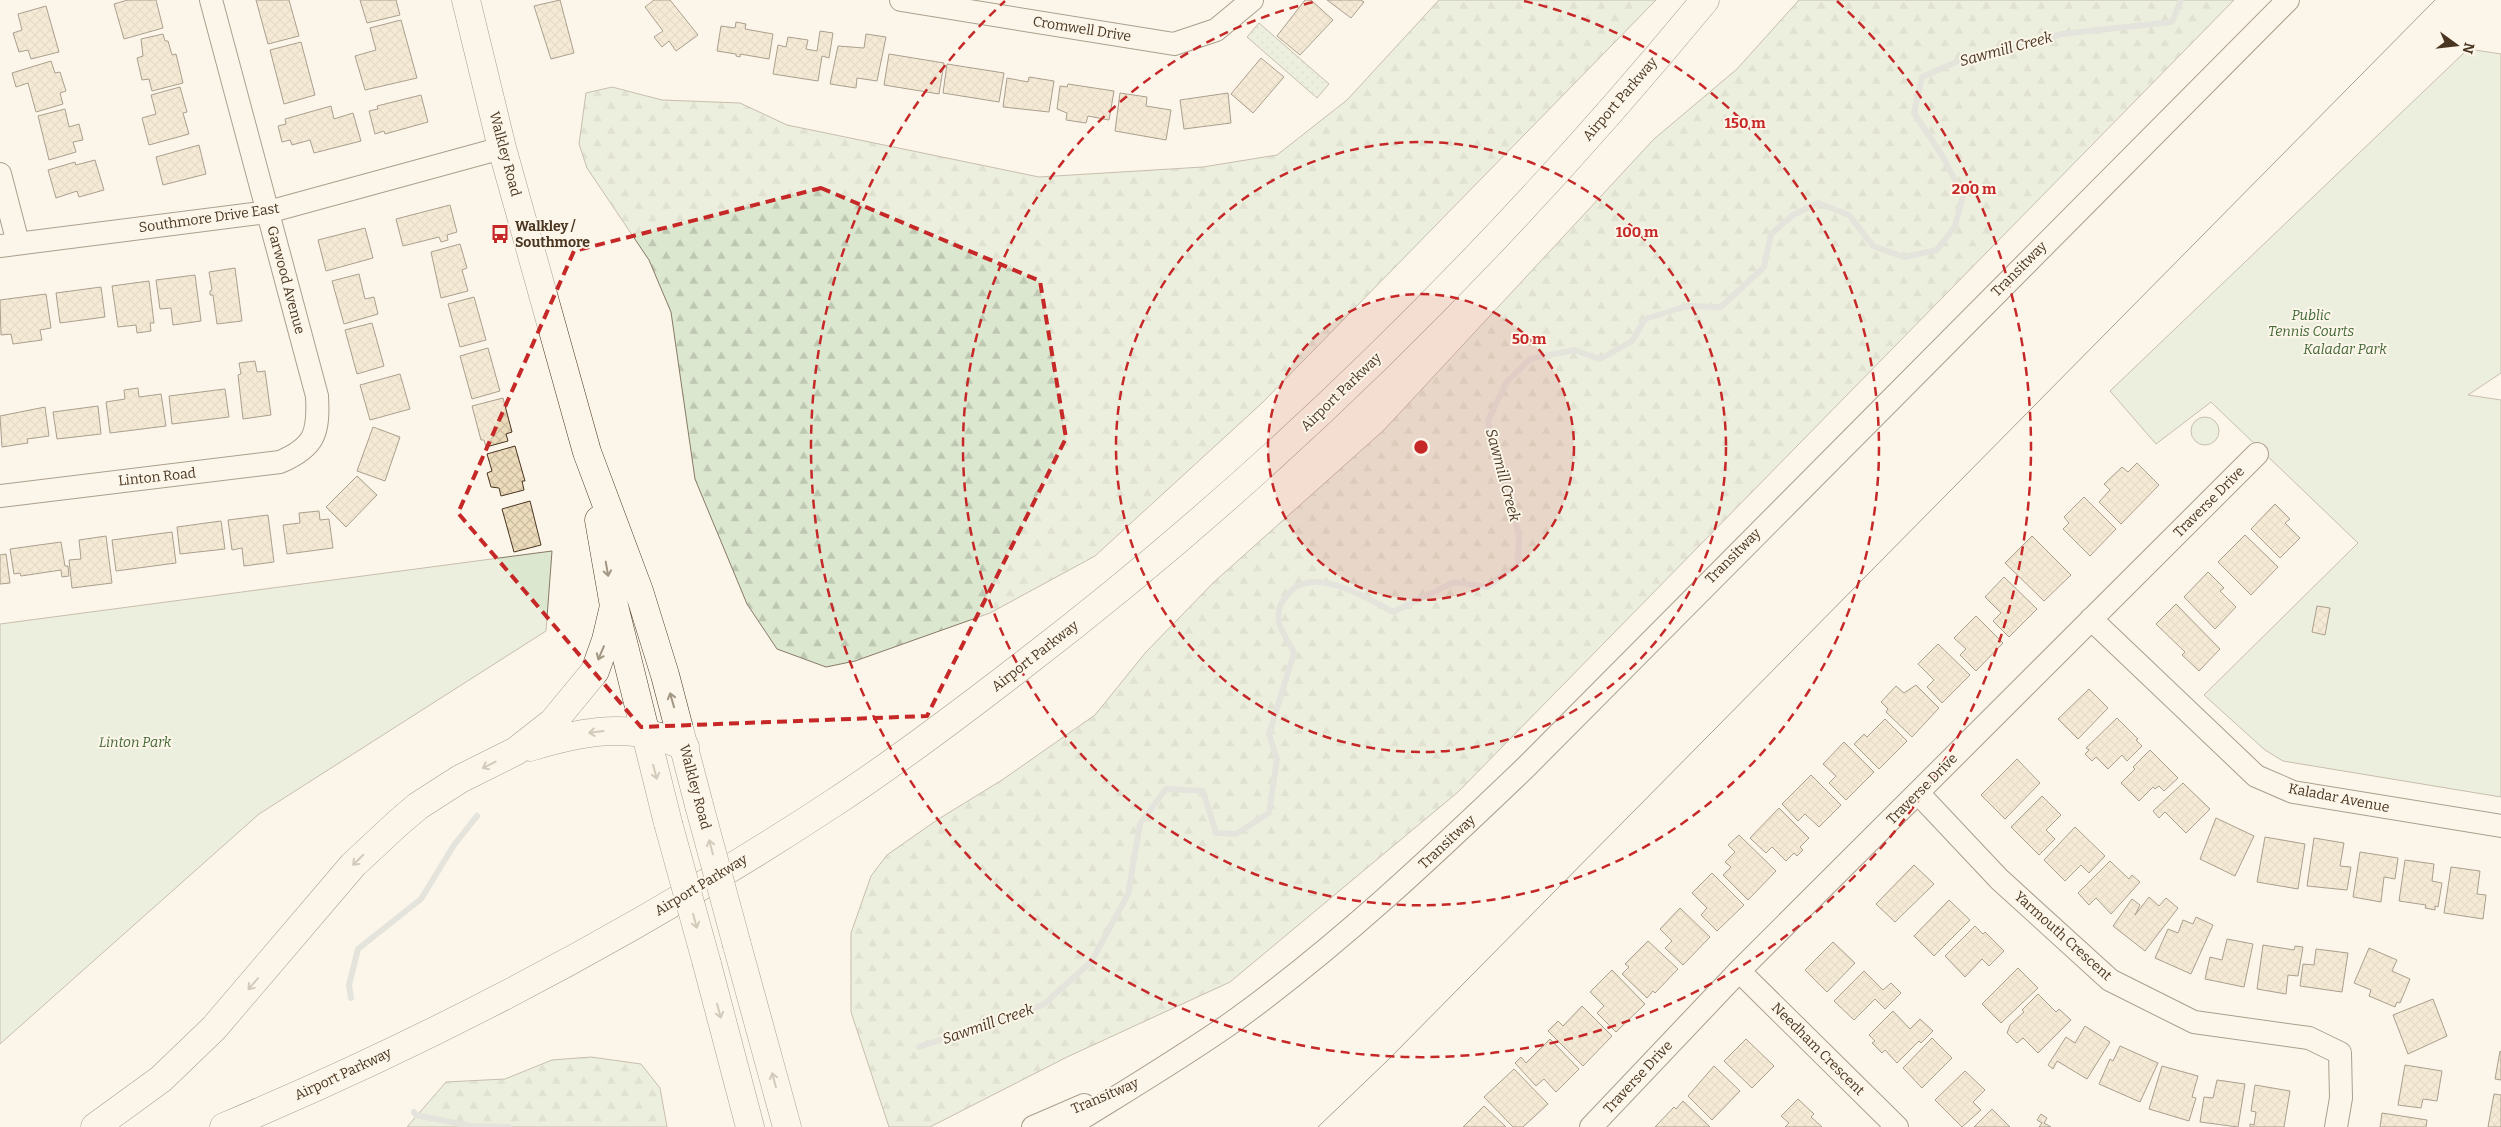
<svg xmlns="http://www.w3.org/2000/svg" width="2501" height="1127" font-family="Bitter,serif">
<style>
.grass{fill:url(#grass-dots);stroke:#887966}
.forest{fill:url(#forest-firs);stroke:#887966}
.park{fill:#dce7d0;stroke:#887966}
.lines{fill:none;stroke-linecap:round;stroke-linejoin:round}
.stream{stroke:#c9cecd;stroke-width:6}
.building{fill:url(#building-cross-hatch);stroke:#4a3520}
.minor-casing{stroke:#4a3520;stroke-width:24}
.major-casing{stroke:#4a3520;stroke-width:29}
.highway-casing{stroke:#4a3520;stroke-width:29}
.minor{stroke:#fbf6e9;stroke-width:22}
.major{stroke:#fbf6e9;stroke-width:28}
.highway{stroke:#fbf6e9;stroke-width:28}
.tram{stroke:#4a3520;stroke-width:1}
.major-bridge-casing{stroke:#4a3520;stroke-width:29;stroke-linecap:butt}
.major-bridge{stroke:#fbf6e9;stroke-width:28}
.oneway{stroke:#a29684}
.marked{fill:none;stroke:#c62828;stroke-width:4;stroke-dasharray:10 6;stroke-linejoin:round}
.ring{fill:none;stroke:#c62828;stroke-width:2.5;stroke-dasharray:9 6}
.labels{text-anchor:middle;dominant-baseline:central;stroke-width:4;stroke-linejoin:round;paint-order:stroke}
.street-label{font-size:14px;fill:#4a3520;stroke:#fbf6e9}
.poi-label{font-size:14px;font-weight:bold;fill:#4a3520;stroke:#fbf6e9;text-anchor:start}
.park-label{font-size:14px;font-style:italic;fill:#436837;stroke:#fbf6e9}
.water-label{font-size:15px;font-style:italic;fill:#4a3520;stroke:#fbf6e9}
.centre{fill:#c62828;stroke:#fbf6e9;stroke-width:2.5}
.ring-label{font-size:15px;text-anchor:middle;font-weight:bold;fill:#c62828;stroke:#fbf6e9;stroke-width:4;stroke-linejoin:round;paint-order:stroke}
</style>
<defs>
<pattern id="grass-dots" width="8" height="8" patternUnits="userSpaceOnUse" patternTransform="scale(1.25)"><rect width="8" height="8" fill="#dce7d0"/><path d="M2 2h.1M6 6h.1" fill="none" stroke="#bec7b2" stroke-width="1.8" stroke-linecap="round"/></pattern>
<pattern id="forest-firs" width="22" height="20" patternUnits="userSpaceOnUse" patternTransform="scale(1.25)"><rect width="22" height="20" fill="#dce7d0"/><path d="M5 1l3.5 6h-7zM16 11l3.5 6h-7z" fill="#bec7b2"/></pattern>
<pattern id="building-cross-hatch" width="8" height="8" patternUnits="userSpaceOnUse" patternTransform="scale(1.25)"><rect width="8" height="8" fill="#ecdcbc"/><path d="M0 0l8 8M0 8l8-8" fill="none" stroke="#ccbda1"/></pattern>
</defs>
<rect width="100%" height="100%" fill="#fbf6e9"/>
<path class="grass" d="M1259,23L1329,84L1317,98L1247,37Z"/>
<path class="forest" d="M1439,0H1656L1262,403L1095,556L990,613L855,661L826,667L777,649L747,604L695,479L671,312L649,260L587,168L579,144L586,93L612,87L662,100L740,103L787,125L1039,177L1203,167L1277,155L1347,100Z
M1799,0H2234L1458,792L1230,982L1067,1057L930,1127H889L851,1012V933L871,876L887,855L937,820L1002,780L1095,715L1146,652L1214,582L1384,430L1654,139L1737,69Z
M591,1057L641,1064L660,1088L667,1127H407L446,1082L505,1079L552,1060Z"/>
<path class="park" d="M2468,49L2501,54V373L2468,395L2501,400V797L2283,761L2265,750L2204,695L2358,543L2211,402L2156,444L2110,391Z
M2191 431a14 14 0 1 1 28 0a14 14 0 1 1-28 0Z
M552,551L546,631L259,814L0,1044V624Z"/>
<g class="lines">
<path class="stream" d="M351,998L349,985L358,949L421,899L454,845L477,816
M919,1047L1043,1005L1091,962L1128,894L1140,824L1166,789L1203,791L1216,833L1236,834L1269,813L1277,759L1269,734L1294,653C1290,643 1281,632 1279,622C1277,610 1280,603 1288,594C1312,564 1368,598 1393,612L1454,582L1487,587L1518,565L1519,534L1488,421L1506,383L1530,359L1574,350L1600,359L1632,341L1645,319L1687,306L1721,307L1764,267L1771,234L1793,215L1818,203L1849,215L1873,246L1904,257L1937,250L1955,226L1963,196L1943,157L1914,113L1922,77L1968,57L2006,50L2062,34L2172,22L2181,0
M414,1112L416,1115L470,1126L509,1127"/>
</g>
<path class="building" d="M128,0H156L163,28L124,39L114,4Z
M256,0H289L299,36L268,44Z
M360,0H396L400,15L367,23Z
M560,0L574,53L551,59L534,6Z
M654,0H670L698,35L676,51L669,41L662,47L654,37L663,31L645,7Z
M1305,0H1311L1333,20L1300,55L1277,36Z
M1327,0H1361L1364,2L1351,18Z
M46,6L59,52L31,59L28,50L19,52L13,33L22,30L18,14Z
M401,20L417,78L365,90L355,56L376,50L370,28Z
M736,22L746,24L745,29L773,34L769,59L740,54V57L736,56V54L717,51L721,26L735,28Z
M820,31L833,33L829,58L822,56L818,81L773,74L778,45L786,47L788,37L808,40L806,49L817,51Z
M163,34L165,41H168L172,55L176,54L183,83L152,91L149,79L142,80L137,58L143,56L141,39Z
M866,34L886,37L877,81L857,78L856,88L830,84L838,46L864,48Z
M301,42L315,95L284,104L270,50Z
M889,54L944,63L939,94L884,85Z
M1261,58L1284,77L1253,113L1231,94Z
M51,61L55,73L60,72L66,91L60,93L63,104L36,112L28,83L16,87L12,73Z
M947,64L1004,73L999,102L943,93Z
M1029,77L1054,81L1049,112L1003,107L1007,78L1028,82Z
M1068,84L1114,91L1109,120L1088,116L1086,123L1066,120L1067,113L1057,109L1060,86L1067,87Z
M180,87L187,112L183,113L189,134L149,145L142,118L156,114L151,95Z
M1120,93L1147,97L1146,106L1171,110L1166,140L1115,131Z
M1228,93L1231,123L1184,129L1180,100Z
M421,95L428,122L385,134L384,131L375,134L369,111L378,109L377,106Z
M331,106L334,119L353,113L361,141L314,153L310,140L292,145L290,140L282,142L278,126L286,124L285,119Z
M65,109L69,127L79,124L83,140L73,142L76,152L49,160L38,116Z
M199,145L206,174L163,185L156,157Z
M95,160L104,190L79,197L77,191L56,198L48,170L75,162L76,165Z
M450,205L457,232L447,235L448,240L441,242L439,237L403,246L396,219Z
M365,228L373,258L326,271L318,240Z
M460,244L467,268L462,270L468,291L441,298L431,252Z
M235,268L242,321L217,324L213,295H210V291L212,290L209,272Z
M359,274L365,299L374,297L378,314L344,324L332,281Z
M195,275L201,321L173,325L171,308L160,309L156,280Z
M149,281L154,323H150L151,331L137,333L136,325L118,327L112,286Z
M101,287L105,317L60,323L56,293Z
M46,294L51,328L40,330L42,340L13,344L11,334L1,335L0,300Z
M474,297L486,340L460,347L448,304Z
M372,323L384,366L357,374L345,330Z
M488,348L500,391L472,399L460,356Z
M255,361L257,372L265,371L271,415L243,419L238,375L241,374L239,363Z
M400,374L410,409L370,420L360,385Z
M138,388L139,397L161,394L166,426L110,433L106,402L125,399L124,390Z
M225,389L229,417L172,424L169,396Z
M503,398L512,432L506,434L508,441L486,447L484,440H481L472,406Z
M98,406L101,434L57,439L53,412Z
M45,407L49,436L27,439L28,443L2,447L0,416Z
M373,427L400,437L385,481L357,471Z
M515,446L525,481H522L524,490L501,496L499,488L491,487L487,473L492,471L487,454Z
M2137,463L2159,485L2121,524L2099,502L2110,490L2104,484L2122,467L2128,472Z
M357,476L377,495L346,527L326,507Z
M2084,497L2116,529L2090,556L2063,529L2069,523L2064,517Z
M530,501L541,545L514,552L502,509Z
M2275,504L2290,519L2285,523L2300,538L2280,558L2251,529Z
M319,511L320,520L329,519L333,548L287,554L283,525L300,523L299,513Z
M268,515L274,562L244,566L242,548L232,550L228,520Z
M221,521L225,549L180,554L177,527Z
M172,532L176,563L116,571L112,540Z
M2245,535L2278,567L2251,595L2218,562Z
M106,536L112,583L72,588L69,560L81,559L79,540Z
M2032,536L2071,575L2044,601L2005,563Z
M61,542L65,566H68L69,576L62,577L61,570L21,576L20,573L14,574L10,549Z
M6,554L10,583L0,584V555Z
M2208,572L2224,588L2220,591L2236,607L2215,629L2184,597Z
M2004,577L2037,609L2009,637L1993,621L2001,613L1985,597Z
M2176,604L2220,649L2199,671L2182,655L2185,652L2156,624Z
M2317,606L2330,608L2325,635L2312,632Z
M1976,616L2003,643L1976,671L1960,655L1966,649L1954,638Z
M1938,644L1970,675L1942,703L1927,687L1934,680L1918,664Z
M1916,685L1939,708L1912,737L1886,712L1888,709L1881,702L1896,686L1904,693Z
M2089,689L2108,708L2078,739L2058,719Z
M2117,718L2138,739L2136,740L2142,746L2127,761L2122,755L2108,769L2096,757L2092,761L2085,754L2089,750L2086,748Z
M1885,719L1907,741L1879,769L1854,744L1864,734L1867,737Z
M1844,742L1874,772L1846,800L1829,783L1836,776L1823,764Z
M2150,750L2178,778L2164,791L2159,786L2155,789L2153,787L2139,801L2121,783L2135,769L2133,767Z
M2017,759L2040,783L2005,819L1981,795Z
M1811,775L1841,805L1819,827L1805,814L1798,821L1782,804Z
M2183,783L2210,809L2186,833L2165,812L2159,818L2153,811Z
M2042,796L2061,815L2046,830L2055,839L2039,855L2011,827Z
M1779,808L1809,838L1800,847L1803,850L1797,856L1794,853L1786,861L1772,847L1766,853L1750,838Z
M2216,818L2254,836L2235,876L2200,859Z
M2075,827L2105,856L2089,873L2081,865L2065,881L2044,860Z
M1739,835L1776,871L1748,900L1723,875L1731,867L1725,862L1735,852L1728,845Z
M2265,837L2305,844L2298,889L2257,882Z
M2314,838L2344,843L2340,866L2351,867L2347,890L2307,886Z
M2360,852L2398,858L2395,879L2384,877L2381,902L2353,897Z
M2405,860L2434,864L2432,881L2442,883L2438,907L2435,906V910L2425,908L2426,905L2399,901Z
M2110,861L2129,879L2132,875L2140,882L2111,914L2096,898L2089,905L2078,893Z
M1914,865L1934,884L1895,922L1876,904Z
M2451,867L2480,871L2477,894L2486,895L2483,919L2444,913Z
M1712,873L1744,905L1717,931L1701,915L1707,908L1692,893Z
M2149,897L2159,906L2166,898L2178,908L2145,951L2113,926L2132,899L2140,905L2135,915Z
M1949,900L1970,920L1934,956L1914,936Z
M1680,908L1710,937L1683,965L1665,948L1672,941L1660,929Z
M2196,917L2213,925L2191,974L2155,958L2168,929L2178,933L2183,920L2193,924Z
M1975,926L1983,934L1985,932L2004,951L1989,966L1982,959L1965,977L1945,956Z
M2227,939L2253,944L2244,987L2205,979L2210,957L2222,960Z
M1648,941L1678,969L1655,993L1653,991L1647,998L1622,974L1629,967L1625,964Z
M1833,942L1855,963L1827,992L1805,970Z
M2263,945L2294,950L2295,946L2303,947L2298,976L2288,975L2286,994L2257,989Z
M2369,948L2397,960L2392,971L2410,979L2400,1003L2397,1002L2395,1007L2369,996L2371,990L2354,983Z
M2316,949L2348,953L2342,992L2300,986L2303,964L2314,965Z
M2018,968L2038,988L2001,1023L1982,1004Z
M1612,970L1645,1004L1616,1032L1597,1013L1604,1006L1590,992Z
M1864,971L1883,990L1891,983L1901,993L1885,1009L1875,999L1854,1020L1834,1001Z
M2038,994L2056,1012L2059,1009L2071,1020L2038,1053L2023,1038L2017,1043L2007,1033L2010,1025L2024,1012L2022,1010Z
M2433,999L2447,1036L2408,1054L2393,1015Z
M1582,1006L1612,1036L1583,1066L1548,1031L1558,1021L1563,1026Z
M1893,1011L1910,1029L1920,1019L1933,1031L1921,1043L1919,1041L1897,1063L1885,1050L1882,1053L1872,1043L1875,1041L1869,1035Z
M2085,1026L2110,1042L2087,1079L2057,1061L2053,1069L2048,1065L2066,1037L2075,1043Z
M1932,1038L1952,1058L1922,1088L1903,1068Z
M1550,1039L1579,1069L1556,1092L1544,1079L1536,1086L1515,1063L1521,1057L1526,1063Z
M1746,1039L1774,1066L1752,1088L1724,1061Z
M2120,1046L2158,1063L2140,1102L2099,1084L2110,1059L2113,1061Z
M2500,1051L2501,1052V1080L2495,1079Z
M2405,1065L2442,1071L2437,1101L2423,1099L2421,1108L2398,1105Z
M1714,1066L1740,1091L1712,1120L1688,1096Z
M2162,1066L2198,1076L2192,1097L2196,1098L2189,1121L2149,1109Z
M1514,1069L1548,1104L1523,1127H1513L1484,1097Z
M1965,1071L1985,1090L1973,1102L1981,1110L1962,1127L1935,1100Z
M2217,1080L2245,1084L2238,1127L2200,1122L2204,1097L2213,1098Z
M2255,1085L2290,1091L2284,1127H2250V1124L2254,1125L2256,1112L2251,1111Z
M2494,1094L2501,1095V1127H2488Z
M1798,1099L1814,1114L1811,1117L1822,1127H1785L1789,1123L1781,1116Z
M1683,1101L1710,1127H1655L1674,1107L1676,1109Z
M1484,1106L1506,1127H1463Z
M1992,1109L2010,1127H1974Z
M2382,1113L2427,1120L2426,1127H2380Z
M2041,1114L2047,1118L2044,1123L2051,1127H2039L2042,1123L2037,1120Z"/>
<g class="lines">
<g class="minor-casing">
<path id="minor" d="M901,0L1174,44L1216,30L1252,0
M0,174L18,243
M0,246L268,212L502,148
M0,496L280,462C315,447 319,433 317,396L211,0
M2091,619L2256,776L2293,792L2501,826
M1918,793L1999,879L2110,980L2194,1022L2309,1038L2340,1053L2341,1098L2336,1127
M1739,971L1897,1127
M1033,1127L1084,1105
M1068,1127C1124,1092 1180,1059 1234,1021C1339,945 1432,857 1525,768L2288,0
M1591,1127L1739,971L2257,454"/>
</g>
<g class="major-casing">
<path id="major" d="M466,0L502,148L587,452L639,591L665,675L699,805
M599,520L614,606L668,823
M737,945L787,1127
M707,964L750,1127"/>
</g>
<g class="highway-casing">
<path id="highway" d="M530,747C582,731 634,721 685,747
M95,1127L161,1079L214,1028L353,865L398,823L418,806L460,779L516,751L553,722L595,671L606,640L614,606
M224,1127C436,1038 640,930 832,804C898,761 961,713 1023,665C1275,472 1503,245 1705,0"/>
</g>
<use href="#minor" class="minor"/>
<use href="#major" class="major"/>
<use href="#highway" class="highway"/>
<path class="tram" d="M1318,1127L1388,1060L2435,0"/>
<g class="major-bridge-casing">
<path id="major-bridge" d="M699,805L737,945
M668,823L707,964"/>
</g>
<use href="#major-bridge" class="major-bridge"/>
</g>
<defs><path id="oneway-shaft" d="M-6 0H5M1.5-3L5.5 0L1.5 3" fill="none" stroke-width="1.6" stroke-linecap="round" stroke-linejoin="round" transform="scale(1.25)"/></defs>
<g class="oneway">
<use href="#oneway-shaft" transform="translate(607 569) rotate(80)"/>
<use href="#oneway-shaft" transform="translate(601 653) rotate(113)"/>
<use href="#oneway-shaft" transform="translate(672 700) rotate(-106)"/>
<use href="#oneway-shaft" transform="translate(596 732) rotate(173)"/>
<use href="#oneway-shaft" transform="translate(489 765) rotate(153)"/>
<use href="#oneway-shaft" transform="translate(655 772) rotate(75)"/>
<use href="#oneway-shaft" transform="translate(711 847) rotate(-105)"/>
<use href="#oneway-shaft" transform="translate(358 860) rotate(135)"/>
<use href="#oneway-shaft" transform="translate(695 921) rotate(75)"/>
<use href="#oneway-shaft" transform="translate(253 984) rotate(131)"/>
<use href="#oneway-shaft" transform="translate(719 1011) rotate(75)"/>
<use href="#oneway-shaft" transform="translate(774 1080) rotate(-105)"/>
</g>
<path d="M0 0H2501V1127H0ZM821,188L1040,281L1066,438L927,716L641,727L458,513L574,251Z" fill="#fbf6e9" fill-opacity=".55" fill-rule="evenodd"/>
<path class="marked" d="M821,188L1040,281L1066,438L927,716L641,727L458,513L574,251Z"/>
<circle cx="1421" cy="447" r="153" fill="#c62828" fill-opacity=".12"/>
<g class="ring">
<circle cx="1421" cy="447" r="153"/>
<circle cx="1421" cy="447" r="305"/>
<path d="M1524 1A458 458 0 1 1 1318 1"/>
<path d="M1837 1A610 610 0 1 1 1005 1"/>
</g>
<defs>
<g id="bus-bare" transform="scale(1.5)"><path d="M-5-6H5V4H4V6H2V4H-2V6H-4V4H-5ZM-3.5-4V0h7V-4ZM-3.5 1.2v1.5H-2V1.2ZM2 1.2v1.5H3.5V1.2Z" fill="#c62828" stroke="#fbf6e9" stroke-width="2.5" paint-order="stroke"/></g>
</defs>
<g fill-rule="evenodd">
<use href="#bus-bare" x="500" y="234"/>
</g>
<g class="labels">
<g class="street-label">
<text transform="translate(1082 29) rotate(9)">Cromwell Drive</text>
<text transform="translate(1620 99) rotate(-49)">Airport Parkway</text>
<text transform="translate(505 154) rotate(75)">Walkley Road</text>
<text transform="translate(209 218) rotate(-8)">Southmore Drive East</text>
<text transform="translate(2019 269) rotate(-45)">Transitway</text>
<text transform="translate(286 280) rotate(75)">Garwood Avenue</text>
<text transform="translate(1341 392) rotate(-44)">Airport Parkway</text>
<text transform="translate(157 477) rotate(-6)">Linton Road</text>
<text transform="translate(2209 502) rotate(-45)">Traverse Drive</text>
<text transform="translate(1733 556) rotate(-45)">Transitway</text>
<text transform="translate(1035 656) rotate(-38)">Airport Parkway</text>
<text transform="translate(695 787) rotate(75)">Walkley Road</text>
<text transform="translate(1922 789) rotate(-45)">Traverse Drive</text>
<text transform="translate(2339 798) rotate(11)">Kaladar Avenue</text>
<text transform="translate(1447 842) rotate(-43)">Transitway</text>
<text transform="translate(701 885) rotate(-31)">Airport Parkway</text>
<text transform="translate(2063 936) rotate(42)">Yarmouth Crescent</text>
<text transform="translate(1818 1049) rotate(45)">Needham Crescent</text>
<text transform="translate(343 1074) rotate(-25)">Airport Parkway</text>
<text transform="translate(1638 1077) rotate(-47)">Traverse Drive</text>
<text transform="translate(1105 1096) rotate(-23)">Transitway</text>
</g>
<g class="poi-label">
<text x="515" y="226">Walkley /<tspan x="515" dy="16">Southmore</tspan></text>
</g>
<g class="park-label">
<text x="2311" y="315">Public<tspan x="2311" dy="16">Tennis Courts</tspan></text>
<text x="2345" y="349">Kaladar Park</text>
<text x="135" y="742">Linton Park</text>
</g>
<g class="water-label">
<text transform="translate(2006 49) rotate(-15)">Sawmill Creek</text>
<text transform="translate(1503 475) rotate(75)">Sawmill Creek</text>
<text transform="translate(988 1024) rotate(-19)">Sawmill Creek</text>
</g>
</g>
<circle cx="1421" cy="447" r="8" class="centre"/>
<g class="ring-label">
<text x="1745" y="128">150 m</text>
<text x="1974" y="194">200 m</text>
<text x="1637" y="237">100 m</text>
<text x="1529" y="344">50 m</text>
</g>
<g transform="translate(2456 45) rotate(105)" stroke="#fbf6e9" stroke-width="4" paint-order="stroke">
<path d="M0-4L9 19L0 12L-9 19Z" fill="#4a3520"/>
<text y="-8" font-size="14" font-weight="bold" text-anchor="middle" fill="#4a3520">N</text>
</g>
</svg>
